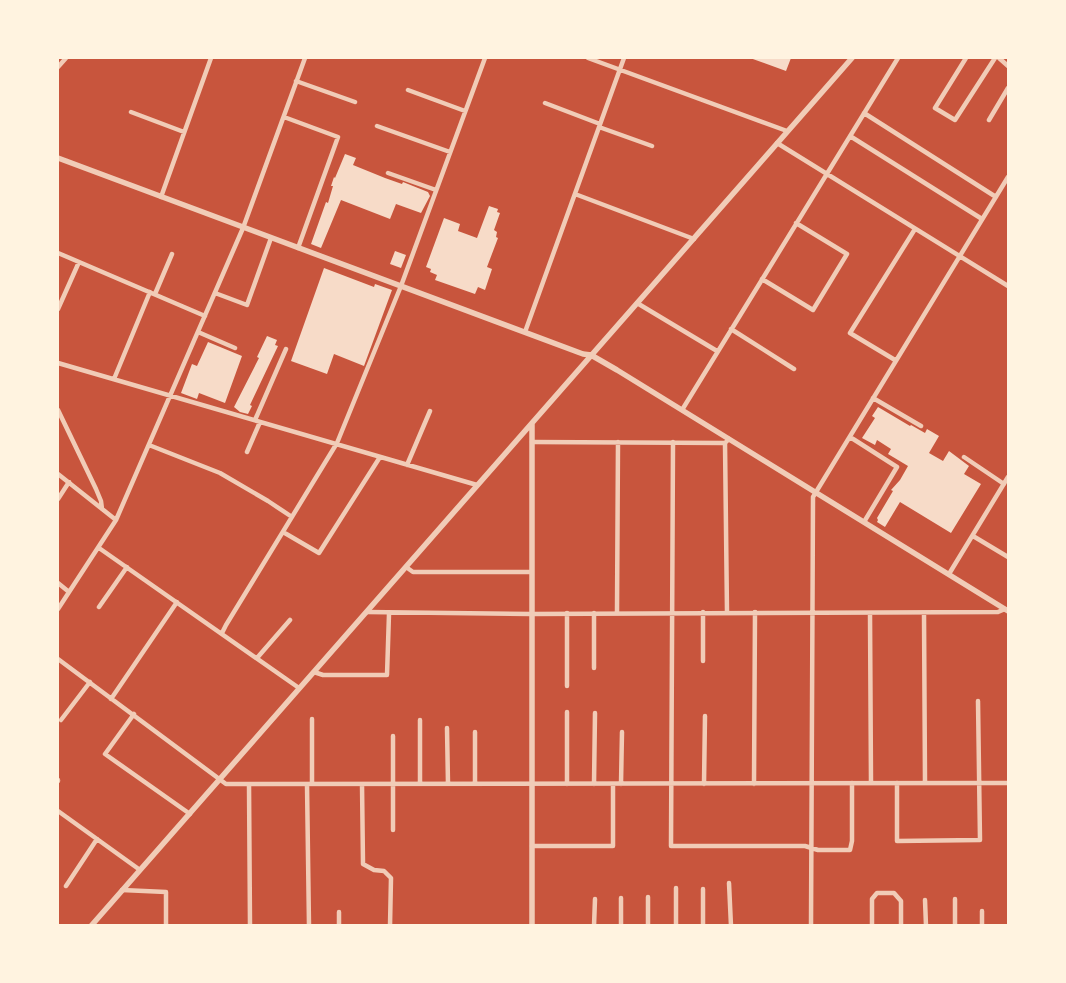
<svg xmlns="http://www.w3.org/2000/svg" width="1066" height="983" font-family="Helvetica,sans-serif">
<style>
.building{fill:#f7dbc8}
.lines{fill:none;stroke-linecap:round;stroke-linejoin:round}
.minor{stroke:#f1ccb7;stroke-width:4.5}
.tertiary{stroke:#f1ccb7;stroke-width:5.5}
</style>
<rect width="100%" height="100%" fill="#c8553d"/>
<path class="building" d="M750,58H791L786,71Z
M345,154L356,158L353,165L385,178L402,184L403,182L428,192L430,196L421,213L396,204L390,219L341,200L321,248L311,244L326,202L328,203L333,186H331L334,177L335,178Z
M489,206L498,209L497,212L500,213L494,230L497,232L496,237L498,238L487,267L492,269L485,290L478,287L475,294L435,280L437,275L430,272L431,269L426,267L444,218L460,224L458,231L477,238Z
M395,251L406,255L401,268L390,264Z
M324,268L374,287L375,284L392,290L364,366L334,354L327,374L291,361Z
M267,336L277,340L275,345L278,346L250,405L252,406L248,414L240,412L234,407L259,358L257,357Z
M208,342L242,356L225,403L199,393L197,399L181,393L192,364L197,366Z
M878,407L910,426L911,425L925,433L927,429L939,436L929,453L943,461L949,451L969,466L964,474L981,484L951,533L900,502L885,527L877,522L878,520L877,518L893,491L891,490L900,480L908,466L888,454L891,449L877,440L875,445L862,438L875,418L872,416Z"/>
<g class="lines">
<path class="minor" d="M588,58L787,131
M966,58L935,108L955,120L995,58
M999,58L1008,66
M58,67L66,58
M296,81L355,102
M408,90L465,111
M545,103L600,124
M131,112L184,132
M864,113L996,197
M284,117L338,137L298,248
M989,120L1008,88
M377,126L450,152
M599,127L652,146
M850,136L982,219
M777,143L1008,286
M388,173L436,190
M575,194L694,239
M161,197L211,58
M58,253L205,316
M762,279L813,310L847,254L796,223
M215,293L247,305L271,238
M155,294L172,254
M637,303L717,351
M58,309L79,262
M731,329L794,369
M198,332L235,348
M525,332L624,58
M895,360L850,333L915,229
M58,363L477,485
M114,379L150,292
M873,398L921,426
M58,410L96,489L101,501L102,509
M682,410L898,58
M255,420L286,349
M850,437L897,467L864,522
M532,442L725,443L729,439
M673,442L671,846H805L818,850H850L852,841V783
M725,443L727,612
M149,445L220,473L268,501L292,517
M247,452L260,422
M964,457L1004,484
M407,465L430,411
M58,474L116,520
M58,499L69,482
M283,532L319,553L380,457
M973,536L1008,557
M99,548L299,688
M406,567L413,572H531
M949,574L1008,477
M58,583L69,592
M99,607L127,567
M58,609L116,520L243,228L305,58
M367,612L531,614L998,612L1005,609
M703,612V661
M594,613V668
M617,613L618,442
M870,613L871,783
M924,613L925,782
M222,633L226,625L337,443L401,286L485,58
M257,658L290,620
M58,659L226,784L1008,783
M314,672L323,675H387L389,614
M567,686V613
M111,699L177,602
M567,712V784
M134,714L105,754L190,814
M61,720L90,682
M420,720V784
M447,728L448,784
M475,732V784
M393,736V830
M58,781V780
M897,783V841L980,840L978,701
M249,784L250,926
M307,784L309,926
M312,784V719
M362,784L363,864L374,870L384,871L391,878L390,926
M594,784L595,713
M621,784L622,732
M704,784L705,716
M754,784L755,612
M58,811L140,870
M532,846H613V784
M729,883L731,926
M66,886L97,839
M676,888V926
M703,889V926
M122,890L166,892V926
M648,897V926
M621,898V926
M955,899V926
M925,900L926,926
M339,926V912
M594,926L595,899
M811,926L813,497L1008,177
M872,926V899L877,893H894L901,901V926
M982,926V911"/>
<path class="tertiary" d="M58,158L583,354L591,355L617,370L1008,611
M91,926L852,58
M532,926V424"/>
</g>
<rect width="1066" height="983" fill="none" stroke="#fff3e0" stroke-width="118"/>
</svg>
